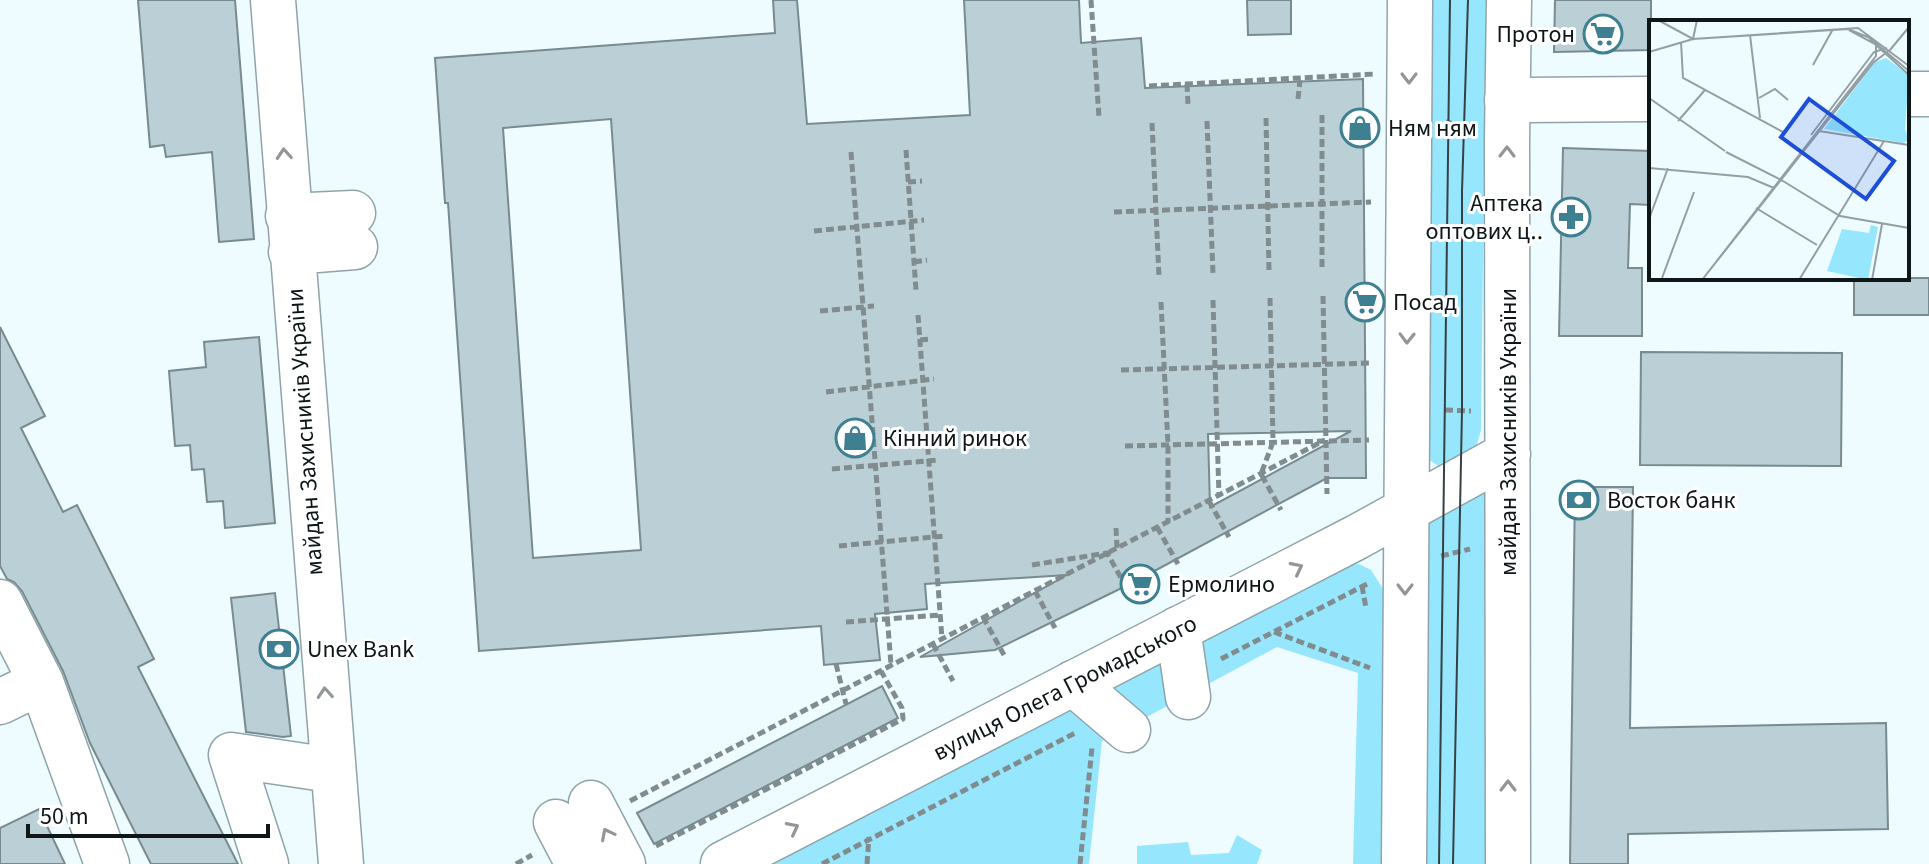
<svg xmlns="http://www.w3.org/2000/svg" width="1929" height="864" font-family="'Source Sans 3',sans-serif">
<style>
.green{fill:#96e7fd}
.building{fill:#bbd0d6;stroke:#778b90;stroke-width:2;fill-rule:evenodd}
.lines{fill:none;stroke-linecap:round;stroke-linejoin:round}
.minor-casing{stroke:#8fa4aa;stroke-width:47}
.major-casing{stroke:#8fa4aa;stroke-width:47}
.path{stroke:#818c8f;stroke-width:5;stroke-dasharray:8 4;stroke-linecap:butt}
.minor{stroke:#fff;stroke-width:44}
.major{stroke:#fff;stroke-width:44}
.tram{stroke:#374042;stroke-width:2}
.oneway{stroke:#939697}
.labels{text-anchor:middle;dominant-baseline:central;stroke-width:6;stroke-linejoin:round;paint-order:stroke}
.poi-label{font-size:24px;fill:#0e1618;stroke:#fff;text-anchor:start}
.street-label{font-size:24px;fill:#0e1618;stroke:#fff}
.inset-road{fill:none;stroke:#949fa3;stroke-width:2}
.view{fill:#1d4ed8;fill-opacity:0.15;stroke:#1d4ed8;stroke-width:4}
.inset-edge{fill:none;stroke:#0e1618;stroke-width:4}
</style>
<rect width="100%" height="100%" fill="#eefbff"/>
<path class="green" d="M1428,0H1486L1481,430L1475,451L1440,467L1428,459Z
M1483,489L1491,495L1485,864H1425L1429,517Z
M1359,564L1371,570L1385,592L1390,864H1353L1358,673L1277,647L1102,741L1089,864H769L1349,565Z
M1237,835L1262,850L1257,864H1137V846L1188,842L1191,855L1229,853Z"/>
<path class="building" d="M138,0H235L254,239L219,242L212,152L166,157L164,145L150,147Z
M773,0H797L807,124L970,115L964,0H1079L1081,43L1141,38L1145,88L1363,79L1366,478H1327L1134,582L995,650L920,657L1067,575L925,584L927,609L875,614L880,660L824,665L821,626L479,651L448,203H445L435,58L775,33ZM611,119L641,550L533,558L503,128ZM1351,431L1210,507L1208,434Z
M1247,0H1291V34L1248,35Z
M1555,0H1651V50L1554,52Z
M1563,148L1651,151V205L1630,204L1628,268H1642V336H1559Z
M1854,278H1929V315H1854Z
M0,327L45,416L21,428L63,512L77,505L154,659L138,667L238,864H151L90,743L63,671L22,591L14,582L7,579L0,566Z
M259,337L275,523L225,528L223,501L207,502L204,469L192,470L190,445L175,446L169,371L206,367L204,342Z
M1641,352L1842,353L1841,466L1640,465Z
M1575,487H1633L1630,728L1886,723L1888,829L1628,834V864H1570Z
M275,593L291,736L283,737L246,732L231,598Z
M882,686L898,718L654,844L637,813Z
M39,809L65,864H0V828Z"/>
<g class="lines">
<g class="minor-casing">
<path id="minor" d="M273,0L341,864
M1907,94H1929
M1507,100L1651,99
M288,216L353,213
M291,252L355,247
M0,602L41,682L107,864
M1178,629L1188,697
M1073,683L1128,730
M0,702L41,682
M591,803L623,864
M556,822L578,864
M266,864L231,755L331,770"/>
</g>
<g class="major-casing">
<path id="major" d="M723,864L1357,537L1508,454
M1404,864L1410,0
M1508,864L1507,140L1509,0"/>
</g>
<path class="path" d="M1091,0L1099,117
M1187,84L1188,104
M1149,86L1375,74
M1298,99L1300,80
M1322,115V270
M1266,118L1269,272
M1207,121L1213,274
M1446,121L1469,132
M1152,123L1159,277
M906,150L916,290
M851,152L891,665
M908,182L922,181
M1114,212L1371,202
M814,231L924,220
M914,262L927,260
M1323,296L1327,494
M1270,298L1273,442L1261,474L1281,510
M1213,300L1219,496
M1161,302L1168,445V522
M820,311L874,306
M918,315L942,639
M920,340L932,339
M1121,370L1372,363
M826,392L934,379
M1445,410L1471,411
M1125,446L1369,440
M832,469L939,460
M1209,501L1229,537
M1157,527L1178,564
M1116,528L1117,548
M839,546L944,536
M1441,556L1470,549
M1032,565L1107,553L1128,590
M1362,586L1366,608
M1035,591L1055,628
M983,617L1004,655
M846,622L940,615
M1274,632L1370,668
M933,644L953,681
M1221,659L1369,583
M836,664L846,704
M630,801L1325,440
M656,846L903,719L902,708L881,671
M516,864L532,855
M822,864L1077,732
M867,864L869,837
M1080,864L1092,748"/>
<use href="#minor" class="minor"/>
<use href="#major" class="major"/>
<path class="tram" d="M1439,864L1450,0
M1453,864L1462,410V191L1468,0"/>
</g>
<defs><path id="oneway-chevron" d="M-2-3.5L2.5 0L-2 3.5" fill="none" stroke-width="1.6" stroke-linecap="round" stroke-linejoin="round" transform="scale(2)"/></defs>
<g class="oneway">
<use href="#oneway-chevron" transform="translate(1409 78) rotate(90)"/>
<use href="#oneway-chevron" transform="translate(1507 152) rotate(-90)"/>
<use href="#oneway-chevron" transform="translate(284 154) rotate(-94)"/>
<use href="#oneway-chevron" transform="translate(1407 338) rotate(91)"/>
<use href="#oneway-chevron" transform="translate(1297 568) rotate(-27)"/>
<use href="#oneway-chevron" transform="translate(1405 589) rotate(90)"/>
<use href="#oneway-chevron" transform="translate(325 693) rotate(-94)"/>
<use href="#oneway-chevron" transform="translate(1508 786) rotate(-90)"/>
<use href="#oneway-chevron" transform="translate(793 828) rotate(-27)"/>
<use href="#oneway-chevron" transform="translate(607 834) rotate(-117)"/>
</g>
<defs>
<g id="supermarket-ring" transform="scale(2)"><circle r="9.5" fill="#fff" stroke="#3e8091" stroke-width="1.5"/><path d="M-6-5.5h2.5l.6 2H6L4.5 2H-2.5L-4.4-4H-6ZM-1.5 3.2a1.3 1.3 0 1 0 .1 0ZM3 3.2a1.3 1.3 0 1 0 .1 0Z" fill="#3e8091"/></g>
<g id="shop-ring" transform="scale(2)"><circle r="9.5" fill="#fff" stroke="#3e8091" stroke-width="1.5"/><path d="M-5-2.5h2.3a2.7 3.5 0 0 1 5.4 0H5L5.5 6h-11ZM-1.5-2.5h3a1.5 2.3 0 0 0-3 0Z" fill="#3e8091"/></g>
<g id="pharmacy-ring" transform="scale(2)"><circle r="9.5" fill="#fff" stroke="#3e8091" stroke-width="1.5"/><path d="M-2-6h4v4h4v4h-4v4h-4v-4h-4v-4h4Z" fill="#3e8091"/></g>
<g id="bank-ring" transform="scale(2)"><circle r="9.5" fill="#fff" stroke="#3e8091" stroke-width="1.5"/><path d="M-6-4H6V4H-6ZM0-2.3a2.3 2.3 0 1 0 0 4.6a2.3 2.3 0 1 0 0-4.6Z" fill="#3e8091"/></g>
</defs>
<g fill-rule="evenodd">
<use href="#supermarket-ring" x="1603" y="34"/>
<use href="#shop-ring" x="1360" y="128"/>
<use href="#pharmacy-ring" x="1571" y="217"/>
<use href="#supermarket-ring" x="1365" y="302"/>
<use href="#shop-ring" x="855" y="438"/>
<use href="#bank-ring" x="1579" y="500"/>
<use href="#supermarket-ring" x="1140" y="584"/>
<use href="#bank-ring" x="279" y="649"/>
</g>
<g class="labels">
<g class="poi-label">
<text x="1575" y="34" text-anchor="end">Протон</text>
<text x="1388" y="128">Ням ням</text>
<text x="1543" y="203" text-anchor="end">Аптека<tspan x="1543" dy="28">оптових ц‥</tspan></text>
<text x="1393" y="302">Посад</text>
<text x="883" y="438">Кінний ринок</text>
<text x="1607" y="500">Восток банк</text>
<text x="1168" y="584">Ермолино</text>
<text x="307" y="649">Unex Bank</text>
</g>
<g class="street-label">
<text transform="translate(305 432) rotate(-94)">майдан Захисників України</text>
<text transform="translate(1508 432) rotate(-90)">майдан Захисників України</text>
<text transform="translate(1065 688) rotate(-27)">вулиця Олега Громадського</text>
</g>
</g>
<g transform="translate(1649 20)">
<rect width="260" height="260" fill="#eefbff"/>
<path d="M237,38L260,55L256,109L260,120L254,123L175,109L226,42ZM222,205L229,207L219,260L178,251L193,209L220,213Z" fill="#96e7fd"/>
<path class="inset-road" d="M9,0L44,19L48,0M200,10L226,24L260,55M101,15L111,98M32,22L34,58L134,112M241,30L260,7M0,32L44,19L209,8L260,46M0,32L44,19L199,9L219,17L260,51M164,45L184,9M0,78L76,131M110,78L126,69L139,80M29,101L56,70M170,111L260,125M162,115L225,32L238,28M77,132L134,161M0,148L99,157L125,168M134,161L191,196L260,208M107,188L168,225M0,199L19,148M13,258L45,172M53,260L225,42L241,30M53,260L227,36V21M150,260L235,121M223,260L233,204"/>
<path class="view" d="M160,79L245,141L217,179L132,117Z"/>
<rect width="260" height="260" class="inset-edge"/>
</g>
<path d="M28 824v12h240v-12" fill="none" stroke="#0e1618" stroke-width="4"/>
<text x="40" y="824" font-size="24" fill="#0e1618" stroke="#ffffff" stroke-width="6" paint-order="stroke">50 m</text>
</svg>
